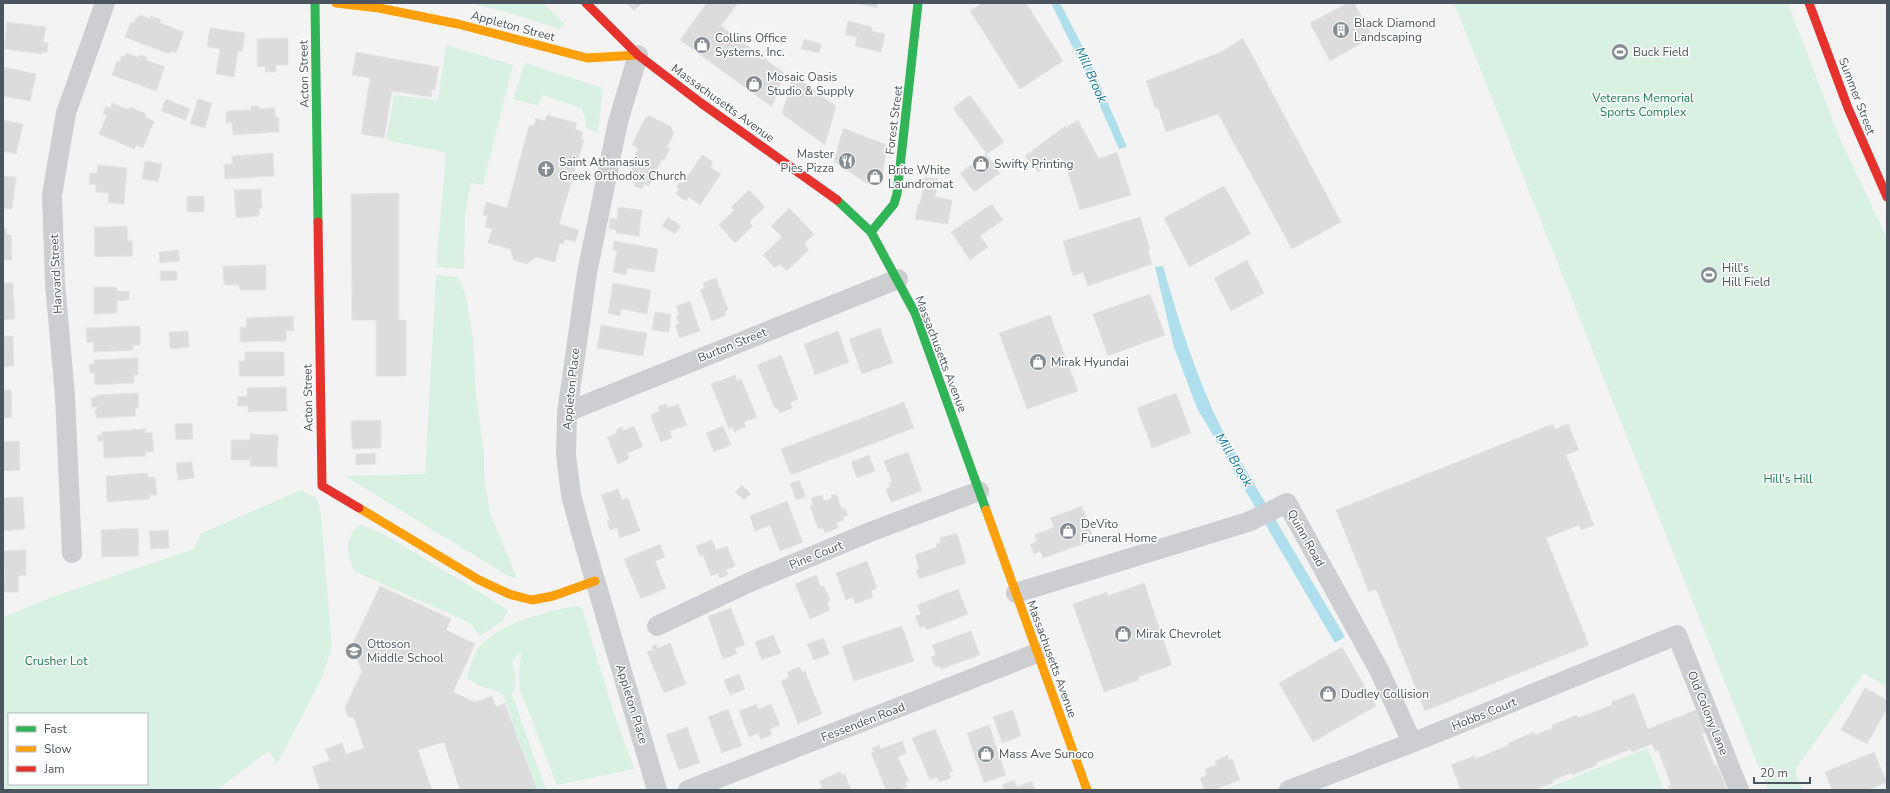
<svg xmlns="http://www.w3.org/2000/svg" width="1890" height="793" font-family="'Nunito Sans',sans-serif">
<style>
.green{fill:#d9f1e2;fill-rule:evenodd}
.water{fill:#afdfed}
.building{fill:#dcdcdd;stroke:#e4e5e6}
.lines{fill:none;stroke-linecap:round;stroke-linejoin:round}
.street{stroke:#ccced1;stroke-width:20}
.fast{stroke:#30b455;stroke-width:9}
.slow{stroke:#ff9f0a;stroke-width:9}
.jam{stroke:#e5322d;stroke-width:9}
.labels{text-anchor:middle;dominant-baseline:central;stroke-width:3;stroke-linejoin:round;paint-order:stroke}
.poi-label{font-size:12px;fill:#4a555f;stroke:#fff;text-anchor:start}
.street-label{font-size:12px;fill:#4a555f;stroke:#fff}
.park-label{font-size:12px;fill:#1b8050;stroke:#fff}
.water-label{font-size:13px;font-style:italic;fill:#117b9c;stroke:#fff}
</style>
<rect width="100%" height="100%" fill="#f3f3f3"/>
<path class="green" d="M478,3H543L565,24L559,29L514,14L477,5Z
M1454,3H1788L1840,139L1887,238V687L1864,673L1795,770L1803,790H1768Z
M446,45L513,65L483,185L471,183L465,213L464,269L436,267L446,154L436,150L386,140L394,95L438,100Z
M525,63L603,88L598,133L586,128L585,117L581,108L542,95L538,106L513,99Z
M436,275L458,277L465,293L473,337L476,393L484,455V476L490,513L517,578L508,576L345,476L425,474Z
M301,490L317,498L321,514L332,646L323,676L277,764L269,751L217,790H3V617L52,597L194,549L200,534ZM9,714H147V784H9Z
M360,525C383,531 403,546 423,558C452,575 480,592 508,610L502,621L480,636L470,623L354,571C347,554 343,538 360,525Z
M576,606L582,608L613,711L634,769L557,785L520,690L519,671L522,651L512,661C515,673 518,683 512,694L546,790H537L504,697L500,692L483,687L469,680L467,674C471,666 474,653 480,646C501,622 546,612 576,606Z
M1648,748L1664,790H1542Z"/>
<path class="water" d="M1051,3H1060L1087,55L1127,147L1119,149L1085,72Z
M1163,266C1179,322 1196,376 1221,428L1345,637L1335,643L1197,408L1174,347L1155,267Z"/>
<path class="building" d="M626,3H642L634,11Z
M707,3H738L721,26L784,73L772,107L680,40Z
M854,3H878L877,8Z
M983,3H1026L1063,61L1020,89L970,11Z
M1347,3H1354L1373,37L1330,61L1310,23Z
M140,15L150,19L151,16L161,20L160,23L184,32L176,53L170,51L169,54L125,37L131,22L134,23L136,18Z
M848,21L872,27L871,31L885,34L881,52L855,46L857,37L845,35Z
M7,22L46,27L43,42L48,43L47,53L42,52V54L4,49Z
M210,28L245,33L242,52L238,51L234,77L216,74L220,49L207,47Z
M288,38V65H276V72H265V66L257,67V39Z
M1243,38L1341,222L1292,249L1218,114L1166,132L1158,108H1155L1146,81L1221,52Z
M804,39L821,44L819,53L801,49Z
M356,52L439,67L435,90H432L431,97L392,91L384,138L361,134L370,78L352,75Z
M126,53L138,57L139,55L147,57L146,60L165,67L156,91L112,75L117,61L120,62L122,56L125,57Z
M3,67L36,74L30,101L3,96Z
M793,75L836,106L825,145L782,114Z
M970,95L1004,142L987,154L953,108Z
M166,99L190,109L185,120L161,111Z
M198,99L212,103L205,128L190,124Z
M112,103L129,110L130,107L146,114L145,117L154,121L143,148L136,145L134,149L99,134L107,116L103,114L106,106L110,108Z
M251,106H259V109L275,108V117H279V132L233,135L232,123H226V111L251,110Z
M547,115L577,123L575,129L583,132L581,139L584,140L559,224L579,230L575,242L565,239L563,244L560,243L555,262L536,257L527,264L514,260L510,249L488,243L492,229L485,227L488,216L483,215L486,202L507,208L529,125L534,126L536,118L545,121Z
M650,116L670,126L674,133L667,147L670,148L664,160L662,159L649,186L644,184L642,189L634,186L637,180L628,176L634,163L632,161L638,148L632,145L645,118Z
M3,120L23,124L16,154L3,151Z
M1078,120L1099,159L1117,152L1131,195L1080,210L1067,170L1059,157L1038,172L1025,156L1065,126L1066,128Z
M843,128L887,145L882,179L879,182L866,183L834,162Z
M273,153L274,176L225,179L224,164H233L232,156Z
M986,154L1000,173L974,192L960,173Z
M702,155L713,162L710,167L721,174L700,205L689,197L686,201L676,194L679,189L676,187L680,181L683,183Z
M145,161L162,164L158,182L142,179Z
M98,165L127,168L124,204L108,203L109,193L96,192V185L89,184L90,173H97Z
M3,176L16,177L12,209L3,208Z
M925,177L938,179L935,197L952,200L948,224L915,219L918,204H920Z
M1224,186L1251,234L1189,267L1164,218Z
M261,189L262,208L259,209V216L236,218L234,190Z
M749,190L765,207L749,222L753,226L735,243L719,225L734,210L731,207Z
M399,193V320H406V376H376V320H352L351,194Z
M187,196H204V212H187Z
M992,204L1003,220L980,236L988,247L970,260L951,232Z
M618,207L642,210L639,236L616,233V230L609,229L610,218L617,219Z
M789,208L814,234L804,244L809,250L787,271L780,264L775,268L763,255L782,237L771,226Z
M668,217L681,226L675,234L662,226Z
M1140,217L1150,249L1148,250L1152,264L1088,286L1083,272L1073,276L1063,241Z
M127,226L128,241H132L133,256L95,257L94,227Z
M3,228H6L7,235H11L12,260H3Z
M614,241L658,249L654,272L627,268L626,275L613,272L617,251L613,250Z
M178,250L180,261L160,263L159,252Z
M1247,260L1264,293L1231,311L1214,278Z
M266,265V290H240L239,285H224L223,266Z
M160,271H177V280L161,281Z
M716,278L728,309L725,311L726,315L712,321L700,290L704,288L703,283Z
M3,283H13L15,319L3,320Z
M613,283L651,290L647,314L621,309L620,316L608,313Z
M94,287H117V291H129V300L117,301V313L94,314Z
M1150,294L1165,335L1108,356L1093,314Z
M690,301L700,331L680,338L675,325L679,324L676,316L679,315L676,306Z
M655,312L671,314L669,332L652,330Z
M1050,315L1078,391L1027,409L999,333Z
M293,316L294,330L286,331V341L240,342V327H247L246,318Z
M601,325L647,333L643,356L597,348Z
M140,326V345H133V350L94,352L93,342L87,343L86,328Z
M880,328L893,363L862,374L849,339Z
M188,331L189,347L170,349L169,332Z
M838,331L849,362L815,375L804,344Z
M3,336H13L14,366L3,367Z
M245,352H284V376H239V361H245Z
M781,355L798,399L790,403L792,408L780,413L778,408L775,409L757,365Z
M138,358V375H134V383L95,385L94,373H90L89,364H94V360Z
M735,375L737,381L741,379L757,417L744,422L746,427L734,432L733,427L729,429L711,384Z
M286,387L287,411L248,412V406H238L237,397L247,396V388Z
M3,390H11L12,418H3Z
M138,393L139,408H135L136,416L97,418L95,412L97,407H92L91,398L96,397V395Z
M1176,393L1191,433L1152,448L1137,408Z
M904,402L914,428L791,475L781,449Z
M666,404L668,408L678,404L687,425L670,431L672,438L661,442L650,415L660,411L658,407Z
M381,420V448L352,449L351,421Z
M192,423L193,439L176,440L175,424Z
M1553,424L1555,429L1568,424L1579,450L1566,455L1594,525L1581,530L1579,525L1546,538L1589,645L1425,711L1376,589L1369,592L1336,510Z
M634,426L643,447L627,453L629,459L618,464L607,437L617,433L616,430L622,427L623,431Z
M723,426L731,445L714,452L706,433Z
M145,429V433L152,432L154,452H146V456L104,458L103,441H98L97,435H102V432Z
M250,434L278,435L277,467L250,466V460H231V440H250Z
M19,441L20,470L3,471V442Z
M908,452L922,491L891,502L886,489L890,487L889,483L892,482L884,461Z
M375,453L376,464L356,465V454Z
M869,455L875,471L857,478L851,462Z
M192,462L194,478L178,480L176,463Z
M148,473V477H155L157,495H149L150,499L107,502L106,476Z
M799,480L806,497L796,500L790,484Z
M742,485L751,494L744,500L735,492Z
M618,489L622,500L628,498L640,531L620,538L617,528L610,530L607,521L610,520L601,495Z
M836,494L842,509L845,508L848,515L843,517L844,520L836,523L838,528L825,533L823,528L818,529L810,506L813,505L811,498L822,495L824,501L832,498L831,495Z
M23,497L25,529L3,531L4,498Z
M787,501L803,542L780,551L770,525L755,531L750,516Z
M1082,506L1094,540L1043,558L1040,551L1034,554L1030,544L1037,541L1034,535L1054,527L1050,518Z
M138,528L139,556L102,557L101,530Z
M168,530L169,548L151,549L149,531Z
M957,533L966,563L919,579L916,570L919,569L915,555L937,547L936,544L941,542L940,538Z
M712,540L716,550L727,546L735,566L726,570L728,575L720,578L718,573L711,576L703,555L700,556L696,546Z
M660,544L665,557L655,561L666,588L641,599L624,559Z
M26,550V575L18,576L19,592H3V580H5L3,551Z
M867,561L877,588L871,591L873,597L855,604L853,597L846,600L836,573Z
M816,575L821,587L824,586L830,600L827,602L830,610L810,619L795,584Z
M1144,583L1172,665L1138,677L1139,680L1104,692L1073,604L1107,592L1108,596Z
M380,586L451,619L446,630L475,644L453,692L475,702L492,696L496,707L505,703L537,790H460L444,742L418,750L432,790H320L312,767L330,760L325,749L342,743L346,754L364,748L354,718L347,716L345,707L362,672L352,645Z
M958,589L968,614L927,630L925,626L920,628L915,616L921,614L917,605Z
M731,608L745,645L735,648L737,654L723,659L708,616Z
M902,626L914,661L854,681L842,646Z
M971,631L980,655L941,669L940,666L935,667L931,657L936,655L932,645Z
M773,635L781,653L762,660L755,642Z
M823,638L830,654L814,660L807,644Z
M670,643L686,684L664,693L647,652L653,650L652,646L656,644L658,648Z
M1342,647L1376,706L1313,742L1279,683Z
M800,667L802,672L805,671L822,714L798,724L781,681L789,677L787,672Z
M739,674L745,689L730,695L724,680Z
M1865,688L1887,700V709L1867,744L1841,730Z
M1634,693L1648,729L1696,710L1705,732L1702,734L1715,766L1717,765L1727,790H1670L1668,786L1671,785L1658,750L1655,751L1652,744L1632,752L1631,749L1596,763L1597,765L1572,775L1571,773L1553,780L1554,782L1535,790H1461L1451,765L1474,756L1475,759L1509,745L1508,743L1534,732L1535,735L1553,728L1552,725L1577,715L1578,718L1612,705L1611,702Z
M756,704L758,709L771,704L780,725L770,729L772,735L761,739L758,733L749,737L739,711Z
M728,709L742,746L722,753L708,717Z
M1013,710L1021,736L1002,743L993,717Z
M989,725L1006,775L984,783L967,733Z
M687,727L700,763L679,770L666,735Z
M935,729L953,771L949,773L951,778L939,782L937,777L930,780L912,738Z
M902,741L907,753L898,757L909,781L905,783L907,787L899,790H894L893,788L886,790L871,753L874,752L872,748L879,745L881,749Z
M1874,752L1887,782L1868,790H1832L1825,772Z
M1228,755L1229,760L1232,759L1240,780L1214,790H1205L1200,778L1207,775L1205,769L1216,765L1215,761Z
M840,772L842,775L845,774L851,790H817L822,788L819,781Z
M1014,780L1017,787L1032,781L1035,790H1004L1002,785Z"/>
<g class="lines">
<path class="street" d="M638,55L618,122L587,273L567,412L566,455L571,495L582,536L657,790
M567,412L898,279
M72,553L65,396L55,283L52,195L66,113L105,3
M1016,593L1248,522L1287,503L1379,670L1412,742
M657,626L750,582L870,532L979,491
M688,790L1037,653
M1289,790L1424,738L1677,635L1739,790"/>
<path class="fast" d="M315,3L318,222
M837,200L871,232L915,313L986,510
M871,232L894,204L897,194L918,3"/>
<path class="slow" d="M336,3L379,8L458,24L587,58L638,55
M359,508L479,580L509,594L532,600L553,596L595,581
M986,510L1087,790"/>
<path class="jam" d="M586,3L638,55L701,103L837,200
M1809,3L1848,108L1887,197
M318,222L322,486L359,508"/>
</g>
<defs>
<g id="building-disc" transform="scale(0.9)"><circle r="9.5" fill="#858c93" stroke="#fff"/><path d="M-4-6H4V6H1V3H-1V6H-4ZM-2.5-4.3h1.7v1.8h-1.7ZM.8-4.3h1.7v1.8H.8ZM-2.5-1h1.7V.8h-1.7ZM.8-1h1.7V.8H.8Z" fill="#fff"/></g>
<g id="shop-disc" transform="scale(0.9)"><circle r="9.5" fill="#858c93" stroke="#fff"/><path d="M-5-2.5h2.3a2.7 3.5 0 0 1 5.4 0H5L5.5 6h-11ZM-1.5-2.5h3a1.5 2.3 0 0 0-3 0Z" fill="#fff"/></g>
<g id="stadium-disc" transform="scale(0.9)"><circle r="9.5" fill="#858c93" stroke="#fff"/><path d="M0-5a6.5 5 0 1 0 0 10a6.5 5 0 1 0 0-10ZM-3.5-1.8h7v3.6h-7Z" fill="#fff"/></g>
<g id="restaurant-disc" transform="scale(0.9)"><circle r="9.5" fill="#858c93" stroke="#fff"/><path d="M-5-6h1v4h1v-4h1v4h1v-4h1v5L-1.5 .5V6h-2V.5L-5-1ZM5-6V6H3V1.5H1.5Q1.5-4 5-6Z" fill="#fff"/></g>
<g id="church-disc" transform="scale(0.9)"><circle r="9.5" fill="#858c93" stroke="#fff"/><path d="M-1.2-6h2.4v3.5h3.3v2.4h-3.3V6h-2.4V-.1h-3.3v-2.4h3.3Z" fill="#fff"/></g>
<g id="school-disc" transform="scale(0.9)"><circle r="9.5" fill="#858c93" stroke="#fff"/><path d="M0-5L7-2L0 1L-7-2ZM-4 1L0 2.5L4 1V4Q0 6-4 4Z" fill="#fff"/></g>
</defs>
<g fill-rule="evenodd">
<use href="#building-disc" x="1341" y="30"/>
<use href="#shop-disc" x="702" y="45"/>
<use href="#stadium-disc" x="1620" y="52"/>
<use href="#shop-disc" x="754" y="84"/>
<use href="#restaurant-disc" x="847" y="161"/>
<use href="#shop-disc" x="981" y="164"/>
<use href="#church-disc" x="546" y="169"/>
<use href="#shop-disc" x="875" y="177"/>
<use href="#stadium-disc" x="1709" y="275"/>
<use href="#shop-disc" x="1038" y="362"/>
<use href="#shop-disc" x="1068" y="531"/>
<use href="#shop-disc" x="1123" y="634"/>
<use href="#school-disc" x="354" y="651"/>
<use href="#shop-disc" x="1328" y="694"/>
<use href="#shop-disc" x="986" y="754"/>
</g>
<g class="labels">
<g class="poi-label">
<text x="1354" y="23">Black Diamond<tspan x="1354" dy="14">Landscaping</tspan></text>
<text x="715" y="38">Collins Office<tspan x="715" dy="14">Systems, Inc.</tspan></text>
<text x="1633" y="52">Buck Field</text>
<text x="767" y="77">Mosaic Oasis<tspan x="767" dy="14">Studio &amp; Supply</tspan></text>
<text x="834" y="154" text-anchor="end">Master<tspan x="834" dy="14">Pies Pizza</tspan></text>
<text x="559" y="162">Saint Athanasius<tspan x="559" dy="14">Greek Orthodox Church</tspan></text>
<text x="994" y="164">Swifty Printing</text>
<text x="888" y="170">Brite White<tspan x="888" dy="14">Laundromat</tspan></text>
<text x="1722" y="268">Hill's<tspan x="1722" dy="14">Hill Field</tspan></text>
<text x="1051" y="362">Mirak Hyundai</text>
<text x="1081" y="524">DeVito<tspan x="1081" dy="14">Funeral Home</tspan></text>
<text x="1136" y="634">Mirak Chevrolet</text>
<text x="367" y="644">Ottoson<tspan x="367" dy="14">Middle School</tspan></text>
<text x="1341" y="694">Dudley Collision</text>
<text x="999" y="754">Mass Ave Sunoco</text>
</g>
<g class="street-label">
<text transform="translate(513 26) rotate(15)">Appleton Street</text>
<text transform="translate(304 74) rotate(-91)">Acton Street</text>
<text transform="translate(1857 96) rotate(69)">Summer Street</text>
<text transform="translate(723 103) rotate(36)">Massachusetts Avenue</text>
<text transform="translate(894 120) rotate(-83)">Forest Street</text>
<text transform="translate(56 274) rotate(-93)">Harvard Street</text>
<text transform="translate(732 345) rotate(-22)">Burton Street</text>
<text transform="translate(941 354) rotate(69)">Massachusetts Avenue</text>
<text transform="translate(571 389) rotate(-84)">Appleton Place</text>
<text transform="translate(308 398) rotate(-91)">Acton Street</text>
<text transform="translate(1306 538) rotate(61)">Quinn Road</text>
<text transform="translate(816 555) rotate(-22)">Pine Court</text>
<text transform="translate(1052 659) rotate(70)">Massachusetts Avenue</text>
<text transform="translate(632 704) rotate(73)">Appleton Place</text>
<text transform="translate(1708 713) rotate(68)">Old Colony Lane</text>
<text transform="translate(1484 714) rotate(-22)">Hobbs Court</text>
<text transform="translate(863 722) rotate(-21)">Fessenden Road</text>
</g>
<g class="park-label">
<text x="1643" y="98">Veterans Memorial<tspan x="1643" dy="14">Sports Complex</tspan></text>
<text x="1788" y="479">Hill's Hill</text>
<text x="56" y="661">Crusher Lot</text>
</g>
<g class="water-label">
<text transform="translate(1091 75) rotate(66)">Mill Brook</text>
<text transform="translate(1234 460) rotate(59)">Mill Brook</text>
</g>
</g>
<rect width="1890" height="793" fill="none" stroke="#4a555f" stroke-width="8"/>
<rect x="8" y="713" width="140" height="72" fill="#ffffff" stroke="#b7bbbf"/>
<rect x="16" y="726" width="20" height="6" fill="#30b455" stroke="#b7bbbf"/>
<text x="44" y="733" font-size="12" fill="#4a555f">Fast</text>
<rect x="16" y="746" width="20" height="6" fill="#ff9f0a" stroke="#b7bbbf"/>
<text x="44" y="753" font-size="12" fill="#4a555f">Slow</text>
<rect x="16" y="766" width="20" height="6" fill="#e5322d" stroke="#b7bbbf"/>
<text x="44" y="773" font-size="12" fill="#4a555f">Jam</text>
<path d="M1754 777v6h56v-6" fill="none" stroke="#4a555f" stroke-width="2"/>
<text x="1760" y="777" font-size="12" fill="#4a555f" stroke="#ffffff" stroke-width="3" paint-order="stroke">20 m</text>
</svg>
